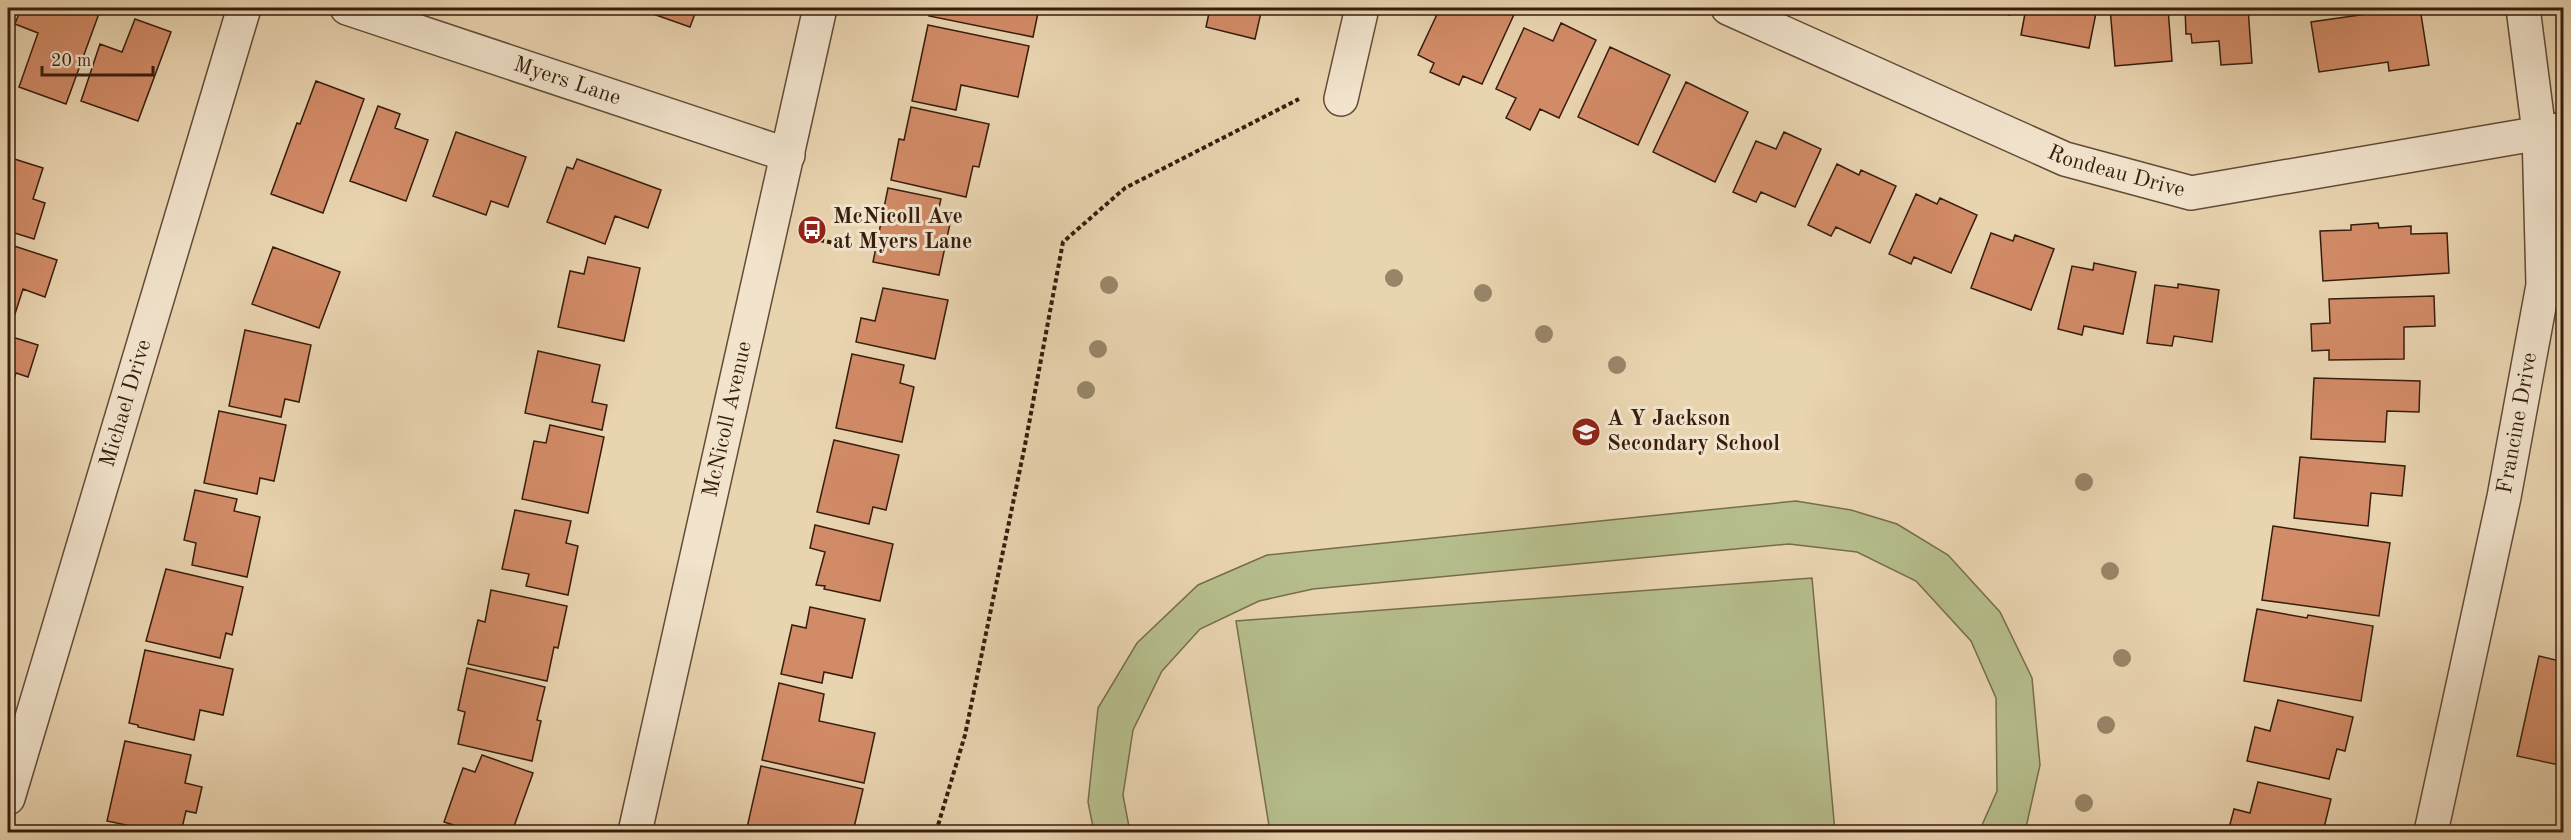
<svg xmlns="http://www.w3.org/2000/svg" width="2571" height="840" font-family="'Old Standard TT',serif">
<style>
.green{fill:#b6bd8c;stroke:#766d4c;stroke-width:1.5}
.building{fill:#d28b67;stroke:#361d0d;stroke-width:1.5}
.lines{fill:none;stroke-linecap:round;stroke-linejoin:round}
.minor-casing{stroke:#634b36;stroke-width:36}
.path{stroke:#361d0d;stroke-width:4;stroke-dasharray:4.5 3;stroke-linecap:butt}
.minor{stroke:#f1e3cc;stroke-width:33}
.tree{fill:#988568}
.labels{text-anchor:middle;dominant-baseline:central;stroke-width:6;stroke-linejoin:round;paint-order:stroke}
.street-label{font-size:22px;fill:#361d0d;stroke:#f1e3cc}
.poi-label{font-size:22px;font-weight:bold;fill:#361d0d;stroke:#f1e3cc;text-anchor:start}
</style>
<rect width="100%" height="100%" fill="#e9d4b0"/>
<filter id="stains"><feTurbulence type="fractalNoise" baseFrequency=".00333" numOctaves="4"/><feColorMatrix values="0 0 0 0 .2 0 0 0 0 .09 0 0 0 0 .02 0 0 0 .5 -.17"/></filter>
<radialGradient id="worn" r=".72"><stop offset=".6" stop-color="#630" stop-opacity="0"/><stop offset="1" stop-color="#630" stop-opacity=".3"/></radialGradient>
<path class="green" d="M1796,501L1851,510L1897,524L1948,555L2000,612L2032,678L2040,765L2025,832H1979L1997,791L1996,698L1971,641L1916,581L1857,552L1789,544L1313,589L1259,601L1200,629L1162,671L1133,730L1123,795L1130,832H1094L1088,802L1098,708L1137,643L1198,585L1267,555Z
M1812,578L1835,832H1270L1236,621Z"/>
<path class="building" d="M21,8H101L66,104L19,87L38,33L15,24Z
M636,8H697L690,27Z
M931,8H1039L1033,37L929,16Z
M1184,8H1262L1255,39L1206,27L1209,13Z
M1440,8H1517L1482,84L1463,76L1459,85L1430,72L1434,63L1418,55Z
M1983,8H2012L2010,15Z
M2026,8H2097L2089,48L2021,35Z
M2110,8H2168L2172,61L2115,66Z
M2185,8H2248L2252,63L2221,65L2219,41L2192,43L2191,34H2186Z
M2409,8H2420L2429,65L2389,71L2388,62L2319,72L2311,22Z
M135,19L171,32L138,121L81,101L100,44L122,52Z
M1561,23L1596,40L1559,118L1540,109L1530,130L1506,118L1516,98L1496,89L1524,28L1553,41Z
M928,25L1029,46L1018,97L961,85L956,110L912,101Z
M1610,47L1670,75L1638,145L1578,117Z
M316,81L364,99L323,213L271,194L297,123L300,124Z
M1686,82L1748,112L1715,182L1653,152Z
M378,106L400,114L395,128L428,140L406,201L350,181Z
M911,107L989,124L979,167L973,166L966,197L891,180L899,139L904,140Z
M456,132L526,157L508,207L491,201L486,215L433,196Z
M1784,132L1821,149L1795,207L1761,192L1756,202L1733,192L1756,141L1776,149Z
M8,157L43,168L33,199L45,203L34,239L8,231Z
M577,159L661,190L648,228L615,216L605,244L547,222L567,167L573,169Z
M1837,164L1859,175L1861,170L1896,186L1870,243L1836,227L1831,236L1808,225Z
M888,188L941,199L937,216L951,219L939,275L873,262Z
M1916,194L1937,204L1940,198L1977,215L1951,273L1914,257L1911,264L1889,254Z
M2378,223L2379,228L2411,226V234L2447,233L2449,273L2323,281L2320,231L2351,230V225Z
M1991,233L2013,241L2015,235L2054,249L2031,310L1971,288Z
M8,244L57,260L45,297L23,289L13,320L8,318Z
M273,247L340,272L319,328L252,304Z
M588,257L640,268L624,341L558,327L570,271L584,274Z
M2094,263L2136,272L2123,334L2084,326L2082,335L2058,329L2072,266L2093,270Z
M2178,284L2219,290L2212,342L2174,336L2172,346L2147,343L2155,285L2178,288Z
M883,288L948,300L935,359L856,342L861,318L875,321Z
M2434,296L2435,326L2404,327V359L2329,360V350L2312,351L2311,324L2330,323L2329,299Z
M245,330L311,345L299,402L285,399L281,417L229,406Z
M9,336L38,345L28,377L16,373L8,397Z
M538,351L600,365L592,402L607,405L602,430L525,413Z
M852,354L904,365L900,383L914,387L902,442L836,428Z
M2314,378L2420,381L2419,412L2387,411L2385,442L2311,439Z
M219,411L286,425L274,481L260,478L257,494L204,483Z
M8,420L12,421L8,437Z
M550,425L604,437L588,513L522,499L534,441L546,443Z
M834,440L899,455L886,510L873,507L869,524L817,512Z
M2300,457L2405,466L2402,496L2371,493L2368,526L2294,518Z
M195,490L237,499L234,511L260,517L247,577L192,565L196,543L184,540Z
M515,510L571,521L566,543L578,546L568,595L526,586L529,574L502,569Z
M815,525L893,544L880,601L824,589L825,586L816,585L825,552L810,548Z
M2273,526L2390,543L2379,616L2262,600Z
M166,569L243,587L232,635L226,633L220,658L146,641Z
M491,590L567,606L558,648L554,647L547,681L468,664L478,620L485,622Z
M810,607L865,619L852,678L824,672L822,683L781,674L792,625L806,628Z
M2257,609L2307,618L2308,615L2373,626L2361,701L2244,681Z
M145,650L233,669L223,715L200,710L194,740L138,727V725L129,723Z
M2539,656L2564,662V766L2517,756Z
M467,668L545,687L537,720L541,721L532,761L458,744L465,712L458,710Z
M779,683L824,694L819,721L875,733L864,783L762,760Z
M2278,700L2353,717L2345,751L2337,749L2329,779L2247,761L2255,727L2270,731Z
M125,741L191,755L185,783L202,787L196,813L186,811L181,832L160,827L159,832L107,821Z
M482,755L533,773L512,832H476L444,822L463,768L475,772Z
M761,766L863,789L853,832H818L796,827L795,832H746Z
M2258,782L2331,799L2323,832H2228L2234,809L2250,813Z"/>
<g class="lines">
<g class="minor-casing">
<g id="minor">
<path id="s1" d="M347,8L788,155"/>
<path id="s2" d="M1728,8L2065,159L2191,193L2564,129"/>
<path d="M1341,99L1362,8"/>
<path id="s3" d="M8,798L244,8"/>
<path id="s4" d="M635,832L820,8"/>
<path id="s5" d="M2431,832L2504,497L2543,285L2539,132L2523,8"/>
</g>
</g>
<path class="path" d="M805,237L834,243
M936,832L965,735L1025,445L1063,242L1125,188L1299,99"/>
<use href="#minor" class="minor"/>
</g>
<g class="tree">
<circle cx="1394" cy="278" r="9"/>
<circle cx="1109" cy="285" r="9"/>
<circle cx="1483" cy="293" r="9"/>
<circle cx="1544" cy="334" r="9"/>
<circle cx="1098" cy="349" r="9"/>
<circle cx="1617" cy="365" r="9"/>
<circle cx="1086" cy="390" r="9"/>
<circle cx="2084" cy="482" r="9"/>
<circle cx="2110" cy="571" r="9"/>
<circle cx="2122" cy="658" r="9"/>
<circle cx="2106" cy="725" r="9"/>
<circle cx="2084" cy="803" r="9"/>
</g>
<defs>
<g id="bus-disc" transform="scale(1.5)"><circle r="9.5" fill="#8f2418" stroke="#f1e3cc"/><path d="M-5-6H5V4H4V6H2V4H-2V6H-4V4H-5ZM-3.5-4V0h7V-4ZM-3.5 1.2v1.5H-2V1.2ZM2 1.2v1.5H3.5V1.2Z" fill="#fff"/></g>
<g id="school-disc" transform="scale(1.5)"><circle r="9.5" fill="#8f2418" stroke="#f1e3cc"/><path d="M0-5L7-2L0 1L-7-2ZM-4 1L0 2.5L4 1V4Q0 6-4 4Z" fill="#fff"/></g>
</defs>
<g fill-rule="evenodd">
<use href="#bus-disc" x="812" y="230"/>
<use href="#school-disc" x="1586" y="432"/>
</g>
<g class="labels">
<g class="street-label">
<text stroke="none"><textPath href="#s1" startOffset="232">Myers Lane</textPath></text>
<text stroke="none"><textPath href="#s2" startOffset="422">Rondeau Drive</textPath></text>
<text stroke="none"><textPath href="#s3" startOffset="412">Michael Drive</textPath></text>
<text stroke="none"><textPath href="#s4" startOffset="423">McNicoll Avenue</textPath></text>
<text stroke="none"><textPath href="#s5" startOffset="418">Francine Drive</textPath></text>
</g>
<g class="poi-label">
<text x="833" y="217">McNicoll Ave<tspan x="833" dy="25">at Myers Lane</tspan></text>
<text x="1607" y="419">A Y Jackson<tspan x="1607" dy="25">Secondary School</tspan></text>
</g>
</g>
<rect width="2571" height="840" fill="none" stroke="#e9d4b0" stroke-width="30"/>
<rect x="9" y="9" width="2553" height="822" fill="none" stroke="#361d0d" stroke-width="3"/>
<rect x="15" y="15" width="2541" height="810" fill="none" stroke="#361d0d" stroke-width="1.5"/>
<path d="M42 66v9h111v-9" fill="none" stroke="#361d0d" stroke-width="3"/>
<text x="51" y="66" font-size="18" fill="#361d0d" stroke="#f1e3cc" stroke-width="4.5" paint-order="stroke">20 m</text>
<rect width="100%" height="100%" filter="url(#stains)"/>
<rect width="100%" height="100%" fill="url(#worn)"/>
</svg>
